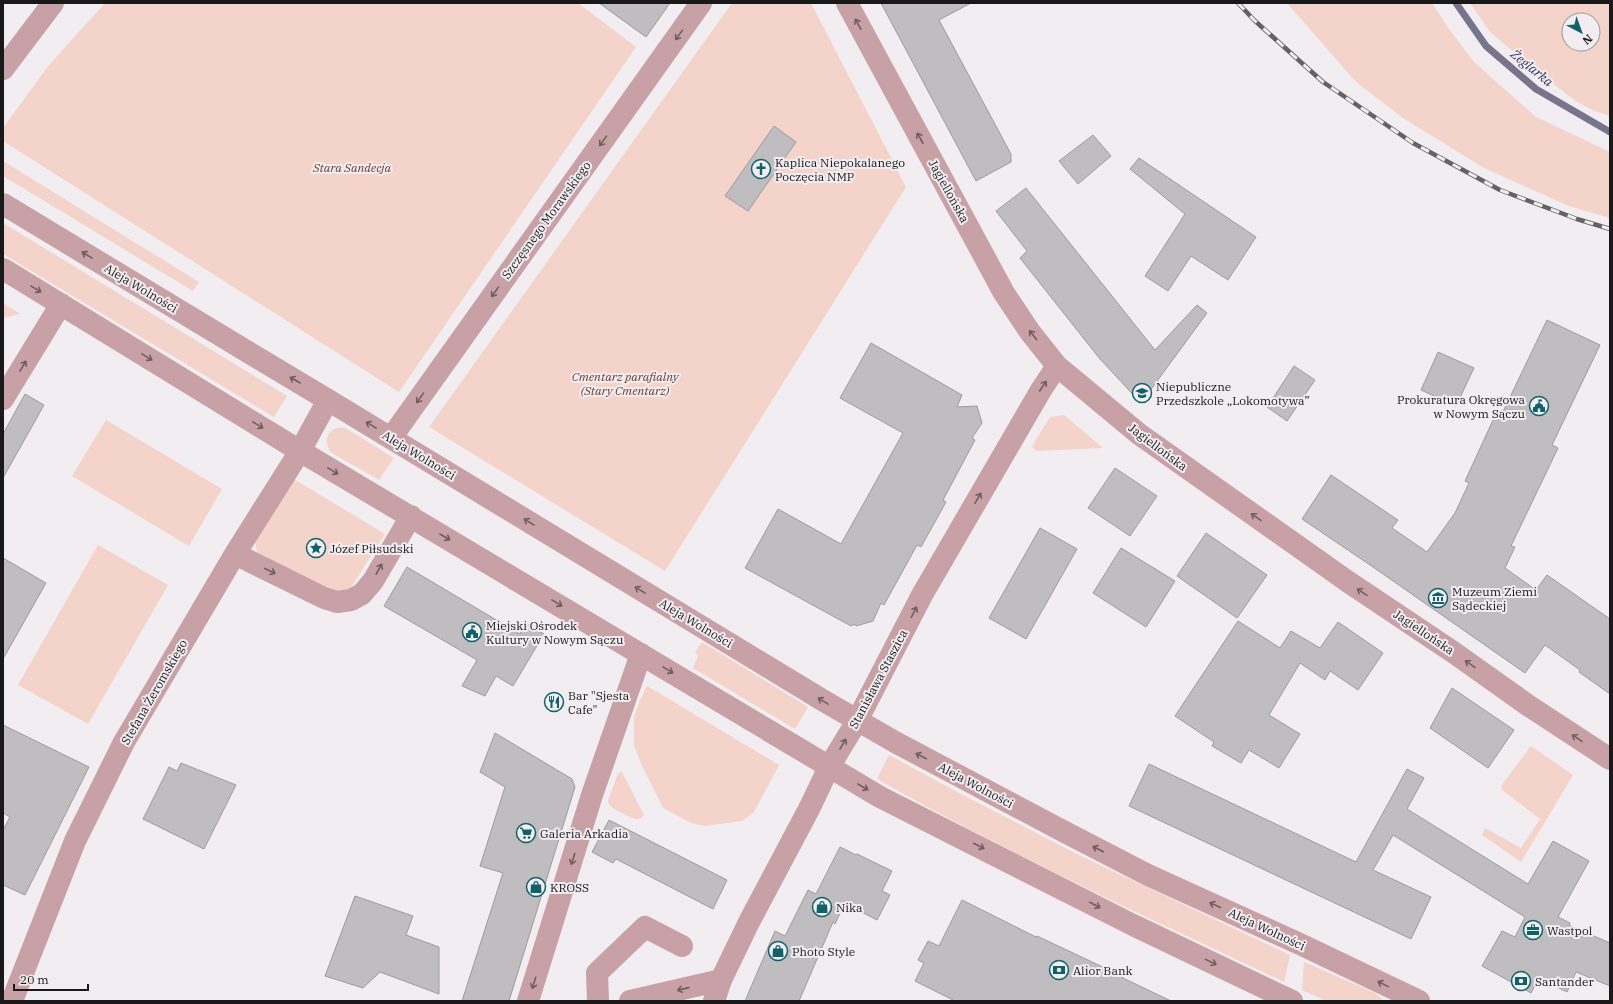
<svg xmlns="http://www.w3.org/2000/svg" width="1613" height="1004" font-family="'IBM Plex Serif',serif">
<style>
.green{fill:#f4d3ca;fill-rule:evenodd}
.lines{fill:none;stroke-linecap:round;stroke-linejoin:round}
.stream{stroke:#76758b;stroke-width:7}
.building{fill:#c0bdc1;stroke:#9d9b9f}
.minor{stroke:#c8a1a7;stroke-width:22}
.rail-casing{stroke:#646263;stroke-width:4.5}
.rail{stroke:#f2edf0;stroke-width:3;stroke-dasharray:9;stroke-linecap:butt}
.oneway{stroke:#715d60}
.labels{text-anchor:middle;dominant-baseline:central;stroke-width:4;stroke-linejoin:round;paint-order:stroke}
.poi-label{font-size:12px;fill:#1a191a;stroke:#f2edf0;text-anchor:start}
.park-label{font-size:12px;font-style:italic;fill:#6e3b2e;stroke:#f2edf0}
.street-label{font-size:12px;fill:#1a191a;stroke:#f2edf0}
.water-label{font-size:13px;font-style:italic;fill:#322e5a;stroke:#f2edf0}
</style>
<rect width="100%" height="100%" fill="#f2edf0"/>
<path class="green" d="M105,3H578L636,47L399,392L3,141V128L49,65Z
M732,3H811L906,187L665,571L429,427Z
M1287,3H1432L1449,29L1474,62L1536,117L1610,152V218L1569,206L1484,168L1403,118L1356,82Z
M1470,3H1610V116L1592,110L1574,100L1532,67L1490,32ZM1569,20H1593V44H1569Z
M3,161L199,282L193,291L3,176Z
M3,223L287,396L274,417L3,254Z
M3,303L20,314L3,318Z
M1064,415L1103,448L1036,451L1032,446L1050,417Z
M106,420L222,489L189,546L72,476Z
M341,427L347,429L394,458L379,480L332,453C322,442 327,429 341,427Z
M292,478L385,534L346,595L334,596L257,552L255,541Z
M98,545L168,585L88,724L18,685Z
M702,642L808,707L795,729L693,668L698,656L695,652Z
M647,686L779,765L754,812L742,821L705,826L691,823L663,808L641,764L634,745V717L640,700Z
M1531,746L1573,775L1521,862L1482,835L1485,828L1521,848L1540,819L1502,790L1501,786Z
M889,755L961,794L1079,855L1290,955L1284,982C1147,917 1009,854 877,779Z
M622,772L644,815C642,817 641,819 639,819C632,820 614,809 609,805L608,801L617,776L619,773Z
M1304,962L1375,993L1384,1001H1326L1302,990Z"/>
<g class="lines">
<path class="stream" d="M1456,3L1486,46L1536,89L1610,132"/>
</g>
<path class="building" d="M599,3H670L646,37Z
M881,3H971L939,20L1011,154V162L976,181Z
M774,126L796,142L748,211L725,196Z
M1093,135L1111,156L1078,184L1059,161Z
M1139,158L1256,237L1228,280L1191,256L1168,291L1145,276L1185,214L1130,169Z
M1026,188L1155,350L1197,305L1207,313L1141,403L1100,359L1020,258L1027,251L996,211Z
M1547,320L1600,345L1552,445L1558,448L1511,546L1515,547L1505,568L1536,590L1547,575L1610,619V694L1579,672L1580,670L1545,645L1525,673L1373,567L1302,519L1331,475L1398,520L1392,528L1427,552L1455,513L1469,483L1465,481L1494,418L1499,420Z
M871,343L962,395L957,407L977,406L982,423L972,438L975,440L943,500L946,502L921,547L917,545L884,605L881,603L873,621L856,626L855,624L851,626L745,568L778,509L841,544L903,433L840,398Z
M1438,352L1474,368L1456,406L1421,390Z
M1294,366L1315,380L1287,421L1267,407Z
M25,394L44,405L3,478V434Z
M1115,468L1157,496L1130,536L1088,508Z
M1040,528L1077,549L1026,639L989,618Z
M1206,533L1267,575L1237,618L1177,576Z
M1121,548L1175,581L1146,627L1093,593Z
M3,558L46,583L3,659Z
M407,567L520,634L526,623L544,634L513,686L496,676L485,696L462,686L477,660L384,606Z
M1238,621L1280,648L1291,631L1320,648L1338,622L1383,653L1358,690L1330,671L1325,680L1300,663L1269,715L1300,734L1279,768L1249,750L1241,763L1212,746L1214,742L1175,716Z
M1452,688L1514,730L1488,768L1430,728Z
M3,725L89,767L25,895L3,885V830L10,817L3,813Z
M495,733L572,779L575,787L509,1001H462L503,873L480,866L505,787L480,772Z
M181,763L236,785L204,849L143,819L169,767L177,771Z
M1149,764L1356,862L1407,769L1424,778L1407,809L1528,884L1553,841L1589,861L1558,917L1570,923L1569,925L1610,943V986L1576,972L1567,992L1539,978L1531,993L1482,966L1502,931L1515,937L1525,917L1393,835L1373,870L1431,897L1411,939L1129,806Z
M609,820L727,880L713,909L616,859L613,863L592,852Z
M840,847L856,855L857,854L892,871L882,891L890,895L877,920L850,906L848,910L843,907L835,924L833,922L799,1001H745L775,931L785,936L808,890L816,894Z
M355,896L413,916L406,935L439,947V994L380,972L363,988L325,976Z
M962,900L1036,937L1037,936L1107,969V968L1125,979L1171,1001H955L915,981L924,963L918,960L928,941L939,946Z"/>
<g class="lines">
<path class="minor" d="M847,3L1004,293L1030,332L1057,366L1139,434L1347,581L1453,652L1529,706L1610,759
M3,69L53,3
M3,204L243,349L328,400L824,701L895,742L1061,830L1148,875L1302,945L1419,1001
M3,269L300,451L880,797L1133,925L1292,1001
M3,399L61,304
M391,438L701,3
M235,554L324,598L337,602L351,600L362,594L373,581L411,516
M12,1001L75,841L124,742L235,554L300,451L328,400
M528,1001L592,795L641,654
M598,1001L597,973L645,927L682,946
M630,1001L721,980
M714,1001L721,980L749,922L810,807L829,767L857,721L922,595L1041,390L1057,366"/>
<g class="rail-casing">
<path id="rail" d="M1238,3L1254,20L1323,82L1413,143L1500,190L1577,219L1610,229"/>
</g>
<use href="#rail" class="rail"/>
</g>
<defs><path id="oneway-shaft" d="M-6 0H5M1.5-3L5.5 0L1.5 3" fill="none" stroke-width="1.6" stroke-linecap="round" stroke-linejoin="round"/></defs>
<g class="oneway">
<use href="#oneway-shaft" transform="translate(858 24) rotate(-119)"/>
<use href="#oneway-shaft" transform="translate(679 35) rotate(126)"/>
<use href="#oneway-shaft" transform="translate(920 138) rotate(-119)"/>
<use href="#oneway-shaft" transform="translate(603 141) rotate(126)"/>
<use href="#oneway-shaft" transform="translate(87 255) rotate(-149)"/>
<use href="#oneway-shaft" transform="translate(36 289) rotate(32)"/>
<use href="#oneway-shaft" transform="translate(495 292) rotate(126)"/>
<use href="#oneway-shaft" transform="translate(1033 335) rotate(-128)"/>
<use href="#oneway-shaft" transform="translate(147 357) rotate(31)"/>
<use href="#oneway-shaft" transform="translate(23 366) rotate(-59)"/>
<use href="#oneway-shaft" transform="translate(295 380) rotate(-150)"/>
<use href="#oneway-shaft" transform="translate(1043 386) rotate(-56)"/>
<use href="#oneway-shaft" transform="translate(420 398) rotate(125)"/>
<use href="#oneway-shaft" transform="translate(258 425) rotate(31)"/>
<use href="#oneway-shaft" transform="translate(371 425) rotate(-149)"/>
<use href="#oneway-shaft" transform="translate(333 471) rotate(31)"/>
<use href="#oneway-shaft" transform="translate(978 498) rotate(-60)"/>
<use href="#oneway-shaft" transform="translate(1256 517) rotate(-145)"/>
<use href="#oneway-shaft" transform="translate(529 522) rotate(-148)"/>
<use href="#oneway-shaft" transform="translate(445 537) rotate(30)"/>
<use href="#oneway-shaft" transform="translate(379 569) rotate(-61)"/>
<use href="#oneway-shaft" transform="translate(270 571) rotate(26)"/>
<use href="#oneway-shaft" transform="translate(640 590) rotate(-149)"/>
<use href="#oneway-shaft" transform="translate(1362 592) rotate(-146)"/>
<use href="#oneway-shaft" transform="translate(557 603) rotate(31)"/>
<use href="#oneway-shaft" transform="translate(914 612) rotate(-63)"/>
<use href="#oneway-shaft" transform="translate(1470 664) rotate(-145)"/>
<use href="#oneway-shaft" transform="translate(668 670) rotate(31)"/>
<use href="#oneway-shaft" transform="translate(823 701) rotate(-149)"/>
<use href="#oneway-shaft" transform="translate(1577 738) rotate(-146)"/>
<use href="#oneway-shaft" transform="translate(843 744) rotate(-59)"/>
<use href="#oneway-shaft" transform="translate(921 756) rotate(-152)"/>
<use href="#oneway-shaft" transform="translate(863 787) rotate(30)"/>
<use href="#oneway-shaft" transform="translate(979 846) rotate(27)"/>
<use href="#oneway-shaft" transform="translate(1098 849) rotate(-153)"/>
<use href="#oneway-shaft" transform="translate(573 859) rotate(108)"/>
<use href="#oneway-shaft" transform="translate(1095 905) rotate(27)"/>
<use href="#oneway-shaft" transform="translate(1215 905) rotate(-155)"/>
<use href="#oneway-shaft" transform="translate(1211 962) rotate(26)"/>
<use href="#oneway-shaft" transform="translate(534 983) rotate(107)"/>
<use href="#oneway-shaft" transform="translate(1383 984) rotate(-154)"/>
<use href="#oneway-shaft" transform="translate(683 989) rotate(167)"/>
</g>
<defs>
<g id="church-ring" transform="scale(1)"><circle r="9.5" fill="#f2edf0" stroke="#106168" stroke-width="1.5"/><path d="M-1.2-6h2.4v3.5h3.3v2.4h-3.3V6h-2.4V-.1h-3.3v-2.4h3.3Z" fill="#106168"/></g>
<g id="school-ring" transform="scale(1)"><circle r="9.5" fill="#f2edf0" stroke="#106168" stroke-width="1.5"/><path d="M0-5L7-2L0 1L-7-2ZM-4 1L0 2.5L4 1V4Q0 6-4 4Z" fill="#106168"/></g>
<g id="civic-ring" transform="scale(1)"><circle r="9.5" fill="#f2edf0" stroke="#106168" stroke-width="1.5"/><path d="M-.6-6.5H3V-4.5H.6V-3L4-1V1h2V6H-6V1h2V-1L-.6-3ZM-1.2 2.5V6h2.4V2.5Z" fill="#106168"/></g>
<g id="sight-ring" transform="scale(1)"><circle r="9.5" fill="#f2edf0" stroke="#106168" stroke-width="1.5"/><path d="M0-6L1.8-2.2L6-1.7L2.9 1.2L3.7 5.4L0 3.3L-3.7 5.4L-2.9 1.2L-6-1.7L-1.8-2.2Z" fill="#106168"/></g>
<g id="museum-ring" transform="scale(1)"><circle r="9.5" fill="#f2edf0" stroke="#106168" stroke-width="1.5"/><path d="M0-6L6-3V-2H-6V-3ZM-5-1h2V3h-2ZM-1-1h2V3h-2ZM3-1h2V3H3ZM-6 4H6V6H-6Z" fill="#106168"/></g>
<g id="restaurant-ring" transform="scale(1)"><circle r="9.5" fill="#f2edf0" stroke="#106168" stroke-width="1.5"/><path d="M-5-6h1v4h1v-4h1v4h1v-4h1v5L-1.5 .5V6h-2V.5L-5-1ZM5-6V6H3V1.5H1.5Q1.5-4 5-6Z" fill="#106168"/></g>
<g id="supermarket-ring" transform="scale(1)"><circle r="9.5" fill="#f2edf0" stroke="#106168" stroke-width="1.5"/><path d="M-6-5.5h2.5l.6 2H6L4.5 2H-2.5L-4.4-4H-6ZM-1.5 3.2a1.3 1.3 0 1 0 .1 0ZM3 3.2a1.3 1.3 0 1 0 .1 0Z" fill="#106168"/></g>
<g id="shop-ring" transform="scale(1)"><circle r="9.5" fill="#f2edf0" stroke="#106168" stroke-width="1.5"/><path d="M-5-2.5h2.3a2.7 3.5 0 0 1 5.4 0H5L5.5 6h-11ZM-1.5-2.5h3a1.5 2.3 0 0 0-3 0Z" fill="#106168"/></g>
<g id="office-ring" transform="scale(1)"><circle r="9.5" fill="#f2edf0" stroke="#106168" stroke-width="1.5"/><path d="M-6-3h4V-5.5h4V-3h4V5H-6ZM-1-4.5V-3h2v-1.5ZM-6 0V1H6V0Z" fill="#106168"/></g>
<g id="bank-ring" transform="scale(1)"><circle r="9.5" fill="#f2edf0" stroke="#106168" stroke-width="1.5"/><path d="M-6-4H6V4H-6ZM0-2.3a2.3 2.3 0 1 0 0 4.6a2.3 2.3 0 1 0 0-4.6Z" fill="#106168"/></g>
</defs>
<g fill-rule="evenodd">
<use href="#church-ring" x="761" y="169"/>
<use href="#school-ring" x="1142" y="393"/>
<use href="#civic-ring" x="1539" y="406"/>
<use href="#sight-ring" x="316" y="548"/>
<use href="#museum-ring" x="1438" y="598"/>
<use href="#civic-ring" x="472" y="632"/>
<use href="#restaurant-ring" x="554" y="702"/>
<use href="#supermarket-ring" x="526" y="833"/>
<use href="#shop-ring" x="536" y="887"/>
<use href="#shop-ring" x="822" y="907"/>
<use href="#office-ring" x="1533" y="930"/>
<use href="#shop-ring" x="778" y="951"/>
<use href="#bank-ring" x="1059" y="970"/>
<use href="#bank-ring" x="1521" y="981"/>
</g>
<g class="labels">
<g class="poi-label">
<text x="775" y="162">Kaplica Niepokalanego<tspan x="775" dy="14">Poczęcia NMP</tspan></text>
<text x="1156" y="386">Niepubliczne<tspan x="1156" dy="14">Przedszkole „Lokomotywa”</tspan></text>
<text x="1525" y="399" text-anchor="end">Prokuratura Okręgowa<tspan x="1525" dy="14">w Nowym Sączu</tspan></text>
<text x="330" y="548">Józef Piłsudski</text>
<text x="1452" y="591">Muzeum Ziemi<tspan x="1452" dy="14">Sądeckiej</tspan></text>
<text x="486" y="625">Miejski Ośrodek<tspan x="486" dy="14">Kultury w Nowym Sączu</tspan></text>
<text x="568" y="695">Bar "Sjesta<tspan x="568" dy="14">Cafe"</tspan></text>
<text x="540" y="833">Galeria Arkadia</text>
<text x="550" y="887">KROSS</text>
<text x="836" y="907">Nika</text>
<text x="1547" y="930">Wastpol</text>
<text x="792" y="951">Photo Style</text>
<text x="1073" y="970">Alior Bank</text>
<text x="1535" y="981">Santander</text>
</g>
<g class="park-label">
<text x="352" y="167">Stara Sandecja</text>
<text x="625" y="376">Cmentarz parafialny<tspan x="625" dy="14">(Stary Cmentarz)</tspan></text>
</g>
<g class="street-label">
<text transform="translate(949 191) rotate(61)">Jagiellońska</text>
<text transform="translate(546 220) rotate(-54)">Szczęsnego Morawskiego</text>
<text transform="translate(141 288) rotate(31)">Aleja Wolności</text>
<text transform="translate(1158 447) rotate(37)">Jagiellońska</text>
<text transform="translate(419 455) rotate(31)">Aleja Wolności</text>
<text transform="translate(696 623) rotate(31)">Aleja Wolności</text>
<text transform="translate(1424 632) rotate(34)">Jagiellońska</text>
<text transform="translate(878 679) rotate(-62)">Stanisława Staszica</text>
<text transform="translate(154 692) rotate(-60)">Stefana Żeromskiego</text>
<text transform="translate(976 785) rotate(28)">Aleja Wolności</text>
<text transform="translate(1267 929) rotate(25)">Aleja Wolności</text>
</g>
<g class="water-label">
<text transform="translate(1532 68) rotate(39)">Żeglarka</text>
</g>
</g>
<rect width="1613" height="1004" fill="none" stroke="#1a191a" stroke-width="8"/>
<g transform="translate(1581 32) rotate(139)"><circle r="19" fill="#f2edf0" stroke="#9c989a"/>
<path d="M0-3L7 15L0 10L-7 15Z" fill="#106168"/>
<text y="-6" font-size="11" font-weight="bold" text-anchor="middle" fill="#1a191a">N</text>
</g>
<path d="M14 984v6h74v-6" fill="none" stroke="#1a191a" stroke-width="2"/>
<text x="20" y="984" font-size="12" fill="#1a191a" stroke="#f2edf0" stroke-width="3" paint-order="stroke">20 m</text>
</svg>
